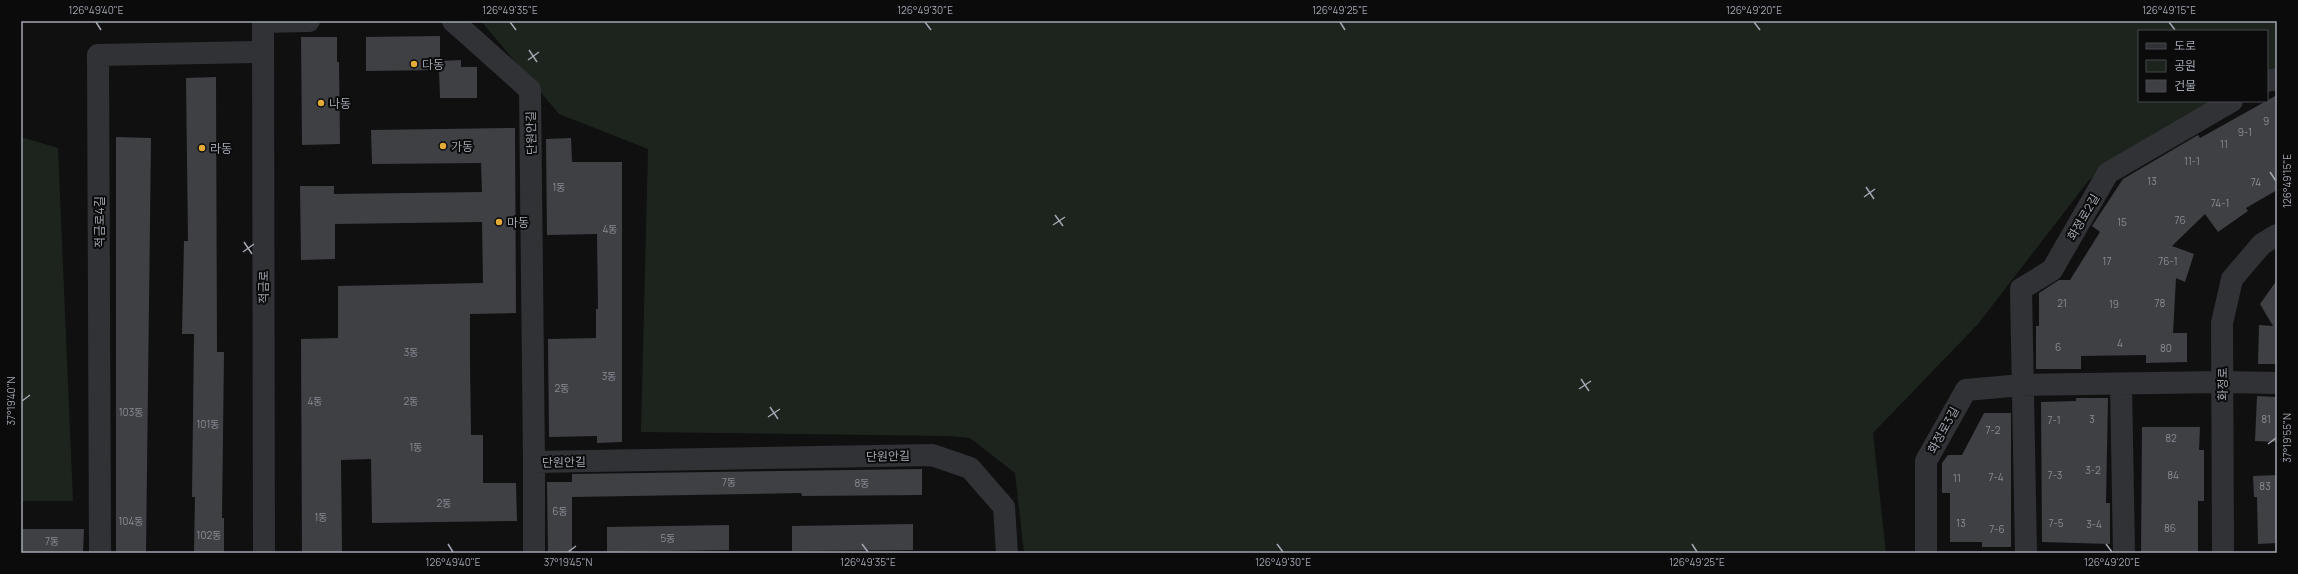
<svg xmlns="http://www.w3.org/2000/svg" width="2298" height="574" font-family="Manrope,'Noto Sans KR',sans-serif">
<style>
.green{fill:#1d241d}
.building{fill:#3f4044}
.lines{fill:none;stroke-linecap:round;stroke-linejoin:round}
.minor{stroke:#313236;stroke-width:22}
.tertiary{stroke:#313236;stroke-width:22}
.ticks{fill:none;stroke:#a2a6b1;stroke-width:1.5}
.poi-dot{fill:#e3ac36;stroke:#0b0b0c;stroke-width:1.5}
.labels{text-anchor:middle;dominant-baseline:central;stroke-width:4;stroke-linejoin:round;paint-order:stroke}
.number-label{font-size:10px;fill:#898c96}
.poi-label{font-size:12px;fill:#a2a6b1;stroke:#0b0b0c;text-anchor:start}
.street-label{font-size:12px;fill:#a2a6b1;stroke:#0b0b0c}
.neatline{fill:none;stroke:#a2a6b1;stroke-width:1.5}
.ticks-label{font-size:10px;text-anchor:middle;fill:#a2a6b1}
</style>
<rect width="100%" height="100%" fill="#101011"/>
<path class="green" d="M481,21H2277V71L2267,73V31H2139V101H2221L2089,180L1978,324L1873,433L1886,553H1024L1015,473L970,438L948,436L641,432L648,149L559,114Z
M21,137L58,148L73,501H21Z"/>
<path class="building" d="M440,36V61L461,60V67H477V98H440L439,70L366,71V37Z
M301,37H337V62H339L340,144L302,145Z
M216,77L217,352H224L222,518H224V553H194L195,497H192L194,334H182L184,241H188L186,78Z
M2277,95V190L2246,208L2248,211L2218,232L2205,214L2172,246L2194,254L2185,282L2176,278L2173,333H2187V362L2146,363V355L2081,356V369H2036V326H2039V293L2059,280H2070L2100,232L2092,226L2123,179L2198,135L2200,138Z
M515,128L516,313L470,314V364L471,435H483V483H516L517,521L372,523L371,459L341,460L342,553H302L301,339L338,338V286L483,283L482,222L335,224V259L301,260L300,186H334V194L482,192L481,163L372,164L371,130Z
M116,137L151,138L146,553H116Z
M571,138L572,162H622V442L597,443V436L549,437L548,339L596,338V309H598L597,234L547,235L546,139Z
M2277,280V364H2258L2259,325L2273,326L2260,304Z
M2257,396L2277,397V442L2255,441Z
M2076,398H2108L2106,503H2110V544L2042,542L2041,402L2076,401Z
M1984,413H2011V547H1982V542H1950V493H1942V463L1948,455H1962Z
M2142,427H2200L2199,450H2204V501H2198V553H2141Z
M922,469V495L802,496L801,493L572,497V553H548L547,482H572V474Z
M2277,475V543L2258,544L2257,497H2254L2253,476Z
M913,524V550L792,551V526Z
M729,525V550L607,552V527Z
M21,529H84L83,553H21Z"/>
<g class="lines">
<path class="minor" d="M453,21L530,90L534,462L932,455L970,468L1004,507L1007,553
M263,22L309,21
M2267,81L2277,79
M2121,384L2124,553
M534,462V553
M100,553L98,55L262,52
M1926,553V461L1966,390L2022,385L2222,382L2277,383
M2026,553L2021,289L2052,270L2108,173L2232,101"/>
<path class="tertiary" d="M263,21L264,553
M2223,553L2222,323L2232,279L2262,244L2277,235"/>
</g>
<path class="ticks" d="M96,22L101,30M510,22L516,30M925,22L931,30M1340,22L1345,30M1754,22L1760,30M2169,22L2175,30M529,50L537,62M528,60L539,52M2270,172L2276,181M1866,187L1874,199M1864,197L1875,189M1055,215L1063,226M1053,225L1065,217M244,242L252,254M243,252L254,244M1581,379L1589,391M1579,389L1591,381M22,401L30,395M770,407L778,419M768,417L780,409M2268,444L2276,438M448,544L453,552M862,544L868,552M1277,544L1283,552M1692,544L1697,552M2106,544L2112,552M568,552L576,546"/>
<g class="poi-dot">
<circle cx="414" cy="64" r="4"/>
<circle cx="321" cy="103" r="4"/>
<circle cx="443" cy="146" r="4"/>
<circle cx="202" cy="148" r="4"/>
<circle cx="499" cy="222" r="4"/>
</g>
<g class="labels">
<g class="number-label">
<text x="2266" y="121">9</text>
<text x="2245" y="132">9-1</text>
<text x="2224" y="144">11</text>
<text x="2192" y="161">11-1</text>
<text x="2152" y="181">13</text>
<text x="2256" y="182">74</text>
<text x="559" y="187">1동</text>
<text x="2220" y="203">74-1</text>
<text x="2180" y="220">76</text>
<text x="2122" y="222">15</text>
<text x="610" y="229">4동</text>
<text x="2107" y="261">17</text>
<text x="2168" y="261">76-1</text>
<text x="2062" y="303">21</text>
<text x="2160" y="303">78</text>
<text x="2114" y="304">19</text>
<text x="2120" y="343">4</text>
<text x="2058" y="347">6</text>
<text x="2166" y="348">80</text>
<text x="411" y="352">3동</text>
<text x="609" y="376">3동</text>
<text x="562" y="388">2동</text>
<text x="315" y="401">4동</text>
<text x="411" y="401">2동</text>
<text x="131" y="412">103동</text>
<text x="2092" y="419">3</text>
<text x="2266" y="419">81</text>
<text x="2054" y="420">7-1</text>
<text x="208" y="424">101동</text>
<text x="1993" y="430">7-2</text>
<text x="2171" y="438">82</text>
<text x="416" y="447">1동</text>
<text x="2093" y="470">3-2</text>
<text x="2055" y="475">7-3</text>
<text x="2173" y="475">84</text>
<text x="1996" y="477">7-4</text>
<text x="1957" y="478">11</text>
<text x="729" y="482">7동</text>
<text x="862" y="483">8동</text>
<text x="2265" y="486">83</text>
<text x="444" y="503">2동</text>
<text x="560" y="511">6동</text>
<text x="321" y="517">1동</text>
<text x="131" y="521">104동</text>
<text x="1961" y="523">13</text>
<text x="2056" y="523">7-5</text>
<text x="2094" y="524">3-4</text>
<text x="2170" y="528">86</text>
<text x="1997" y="529">7-6</text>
<text x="209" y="535">102동</text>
<text x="668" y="538">5동</text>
<text x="52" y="541">7동</text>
</g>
<g class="poi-label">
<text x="422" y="64">다동</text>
<text x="329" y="103">나동</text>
<text x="451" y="146">가동</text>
<text x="210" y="148">라동</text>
<text x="507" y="222">마동</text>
</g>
<g class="street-label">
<text transform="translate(531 133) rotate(-91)">단원안길</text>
<text transform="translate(2083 217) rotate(-60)">화정로2길</text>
<text transform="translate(99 222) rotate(-90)">적금로4길</text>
<text transform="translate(263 287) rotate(-90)">적금로</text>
<text transform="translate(2222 384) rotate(-90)">화정로</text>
<text transform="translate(1943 430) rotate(-61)">화정로3길</text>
<text transform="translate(888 456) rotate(-1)">단원안길</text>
<text transform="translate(564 462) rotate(-1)">단원안길</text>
</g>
</g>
<rect width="2298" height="574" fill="none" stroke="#0b0b0c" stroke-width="44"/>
<rect x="2138" y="30" width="130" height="72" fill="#0b0b0c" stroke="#47494e"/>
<rect x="2146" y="43" width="20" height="6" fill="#313236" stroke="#47494e"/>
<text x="2174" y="50" font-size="12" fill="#a2a6b1">도로</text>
<rect x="2146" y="60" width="20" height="12" fill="#1d241d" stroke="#47494e"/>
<text x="2174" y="70" font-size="12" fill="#a2a6b1">공원</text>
<rect x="2146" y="80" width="20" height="12" fill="#3f4044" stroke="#47494e"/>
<text x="2174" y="90" font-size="12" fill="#a2a6b1">건물</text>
<rect x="22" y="22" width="2254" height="530" class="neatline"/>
<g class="ticks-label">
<text x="96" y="14">126°49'40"E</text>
<text x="510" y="14">126°49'35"E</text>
<text x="925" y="14">126°49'30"E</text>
<text x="1340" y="14">126°49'25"E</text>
<text x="1754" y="14">126°49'20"E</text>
<text x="2169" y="14">126°49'15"E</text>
<text transform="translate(2287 181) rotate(-90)" y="4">126°49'15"E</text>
<text transform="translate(11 401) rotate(-90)" y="4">37°19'40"N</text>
<text transform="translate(2287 438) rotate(-90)" y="4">37°19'55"N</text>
<text x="453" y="566">126°49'40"E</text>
<text x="568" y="566">37°19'45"N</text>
<text x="868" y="566">126°49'35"E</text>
<text x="1283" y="566">126°49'30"E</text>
<text x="1697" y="566">126°49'25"E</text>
<text x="2112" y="566">126°49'20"E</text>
</g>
</svg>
